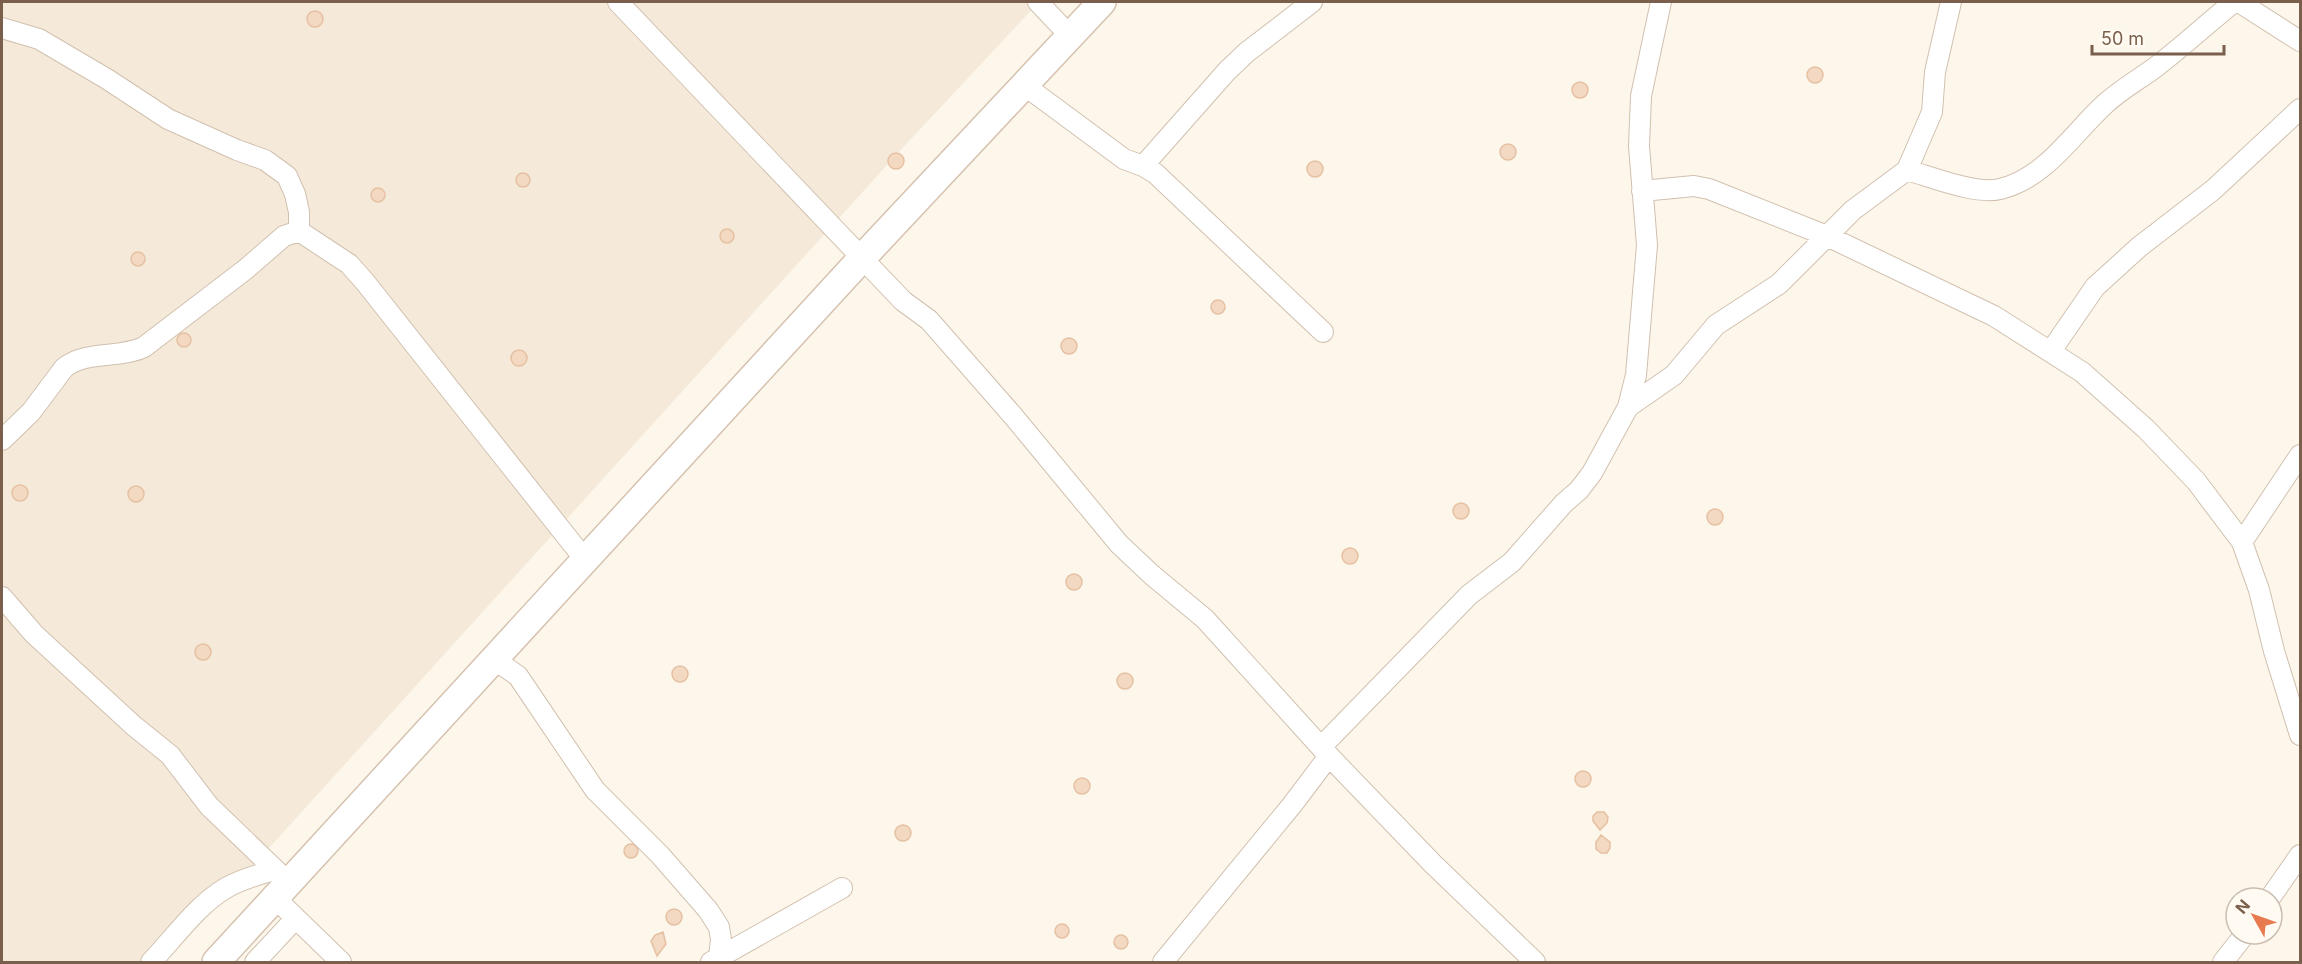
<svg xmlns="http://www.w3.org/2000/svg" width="2302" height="964" font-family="Inter,sans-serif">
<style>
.residential{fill:#f5ead9}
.building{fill:#f3d8c2;stroke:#e6c0a2;stroke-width:1.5}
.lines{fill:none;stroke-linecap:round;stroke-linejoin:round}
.street-casing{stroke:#d1c0af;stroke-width:22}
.secondary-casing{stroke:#d6c2af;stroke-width:30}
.street{stroke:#fff;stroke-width:20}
.secondary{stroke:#fff;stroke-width:27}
</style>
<rect width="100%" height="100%" fill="#fdf7eb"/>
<path class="residential" d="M2,2H1039L897,154L166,962H2Z"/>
<path class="building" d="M307 19a8 8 0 1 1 16 0a8 8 0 1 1-16 0Z
M1807 75a8 8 0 1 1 16 0a8 8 0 1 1-16 0Z
M1572 90a8 8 0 1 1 16 0a8 8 0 1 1-16 0Z
M1500 152a8 8 0 1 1 16 0a8 8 0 1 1-16 0Z
M888 161a8 8 0 1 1 16 0a8 8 0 1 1-16 0Z
M1307 169a8 8 0 1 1 16 0a8 8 0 1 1-16 0Z
M516 180a7 7 0 1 1 14 0a7 7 0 1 1-14 0Z
M371 195a7 7 0 1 1 14 0a7 7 0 1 1-14 0Z
M720 236a7 7 0 1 1 14 0a7 7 0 1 1-14 0Z
M131 259a7 7 0 1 1 14 0a7 7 0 1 1-14 0Z
M1211 307a7 7 0 1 1 14 0a7 7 0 1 1-14 0Z
M177 340a7 7 0 1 1 14 0a7 7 0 1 1-14 0Z
M1061 346a8 8 0 1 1 16 0a8 8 0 1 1-16 0Z
M511 358a8 8 0 1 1 16 0a8 8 0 1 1-16 0Z
M12 493a8 8 0 1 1 16 0a8 8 0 1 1-16 0Z
M128 494a8 8 0 1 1 16 0a8 8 0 1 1-16 0Z
M1453 511a8 8 0 1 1 16 0a8 8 0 1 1-16 0Z
M1707 517a8 8 0 1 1 16 0a8 8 0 1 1-16 0Z
M1342 556a8 8 0 1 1 16 0a8 8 0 1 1-16 0Z
M1066 582a8 8 0 1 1 16 0a8 8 0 1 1-16 0Z
M195 652a8 8 0 1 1 16 0a8 8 0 1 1-16 0Z
M672 674a8 8 0 1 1 16 0a8 8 0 1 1-16 0Z
M1117 681a8 8 0 1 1 16 0a8 8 0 1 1-16 0Z
M1575 779a8 8 0 1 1 16 0a8 8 0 1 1-16 0Z
M1074 786a8 8 0 1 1 16 0a8 8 0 1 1-16 0Z
M1597,812H1604L1608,817L1607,823L1600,830L1593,821V816Z
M895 833a8 8 0 1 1 16 0a8 8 0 1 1-16 0Z
M1601,835L1610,842V848L1607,853H1601L1596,849V842Z
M624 851a7 7 0 1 1 14 0a7 7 0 1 1-14 0Z
M666 917a8 8 0 1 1 16 0a8 8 0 1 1-16 0Z
M1055 931a7 7 0 1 1 14 0a7 7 0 1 1-14 0Z
M663,932L666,944L657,956L651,941L655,935Z
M1114 942a7 7 0 1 1 14 0a7 7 0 1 1-14 0Z"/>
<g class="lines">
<g class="street-casing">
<path id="street" d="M618,2L903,301L929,320L1014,417L1119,544L1152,575L1205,619L1329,756L1433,864L1535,962
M1038,2L1070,36
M2239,2L2300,41
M2,28L39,39L107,79L168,119L237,150L265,160L287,176L295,194L299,212V231
M1024,85L1124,159L1143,166L1155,173L1323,332
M1143,166L1227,71L1247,52L1312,2
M1907,170C1932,177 1976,195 2000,189C2046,178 2073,133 2105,104C2121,89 2140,79 2157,66C2183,46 2208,23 2234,2
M1642,191L1694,186L1709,189L1827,236L1994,316L2082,372L2146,429L2196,481L2242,542L2259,590L2274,651L2300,735
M299,231L349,264L365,282L586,561
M2051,351L2095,287L2139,247L2213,190L2300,109
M1628,407L1674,375L1716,325L1779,284L1853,210L1907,170L1932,112L1935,72L1951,2
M2,440L31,412L64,368C86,350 119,359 144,347L246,269L284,236L299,231
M2242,542L2300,455
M2,597L34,634L134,726L170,755L209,806L289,883
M495,660L518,676L595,790L660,855L708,910L719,927L721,940L719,956
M1321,747L1469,595L1512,562L1564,503L1579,490L1592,473L1628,407L1636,375L1647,245L1639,146L1641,96L1661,2
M275,898L341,962
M2270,898L2300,855
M151,962C174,938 197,905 226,888C241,879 258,875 274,870
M255,962L296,918
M711,962L842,888
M1163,962L1292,805L1329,756
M2223,962L2245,934"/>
</g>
<g class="secondary-casing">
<path id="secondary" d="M216,962L863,257L1102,2"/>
</g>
<use href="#street" class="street"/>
<use href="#secondary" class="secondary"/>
</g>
<rect width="2302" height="964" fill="none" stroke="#7a5f4c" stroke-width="6"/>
<g transform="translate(2254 916) rotate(310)"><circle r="28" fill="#fffbf2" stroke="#cabdb0" stroke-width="1.5"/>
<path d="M0-4.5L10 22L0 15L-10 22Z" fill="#e87a4f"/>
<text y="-9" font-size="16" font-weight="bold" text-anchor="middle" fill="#7a5f4c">N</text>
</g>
<path d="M2092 45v9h132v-9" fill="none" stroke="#7a5f4c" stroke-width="3"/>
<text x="2101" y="45" font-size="18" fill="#7a5f4c" stroke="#fffbf2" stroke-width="4.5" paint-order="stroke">50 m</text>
</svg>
